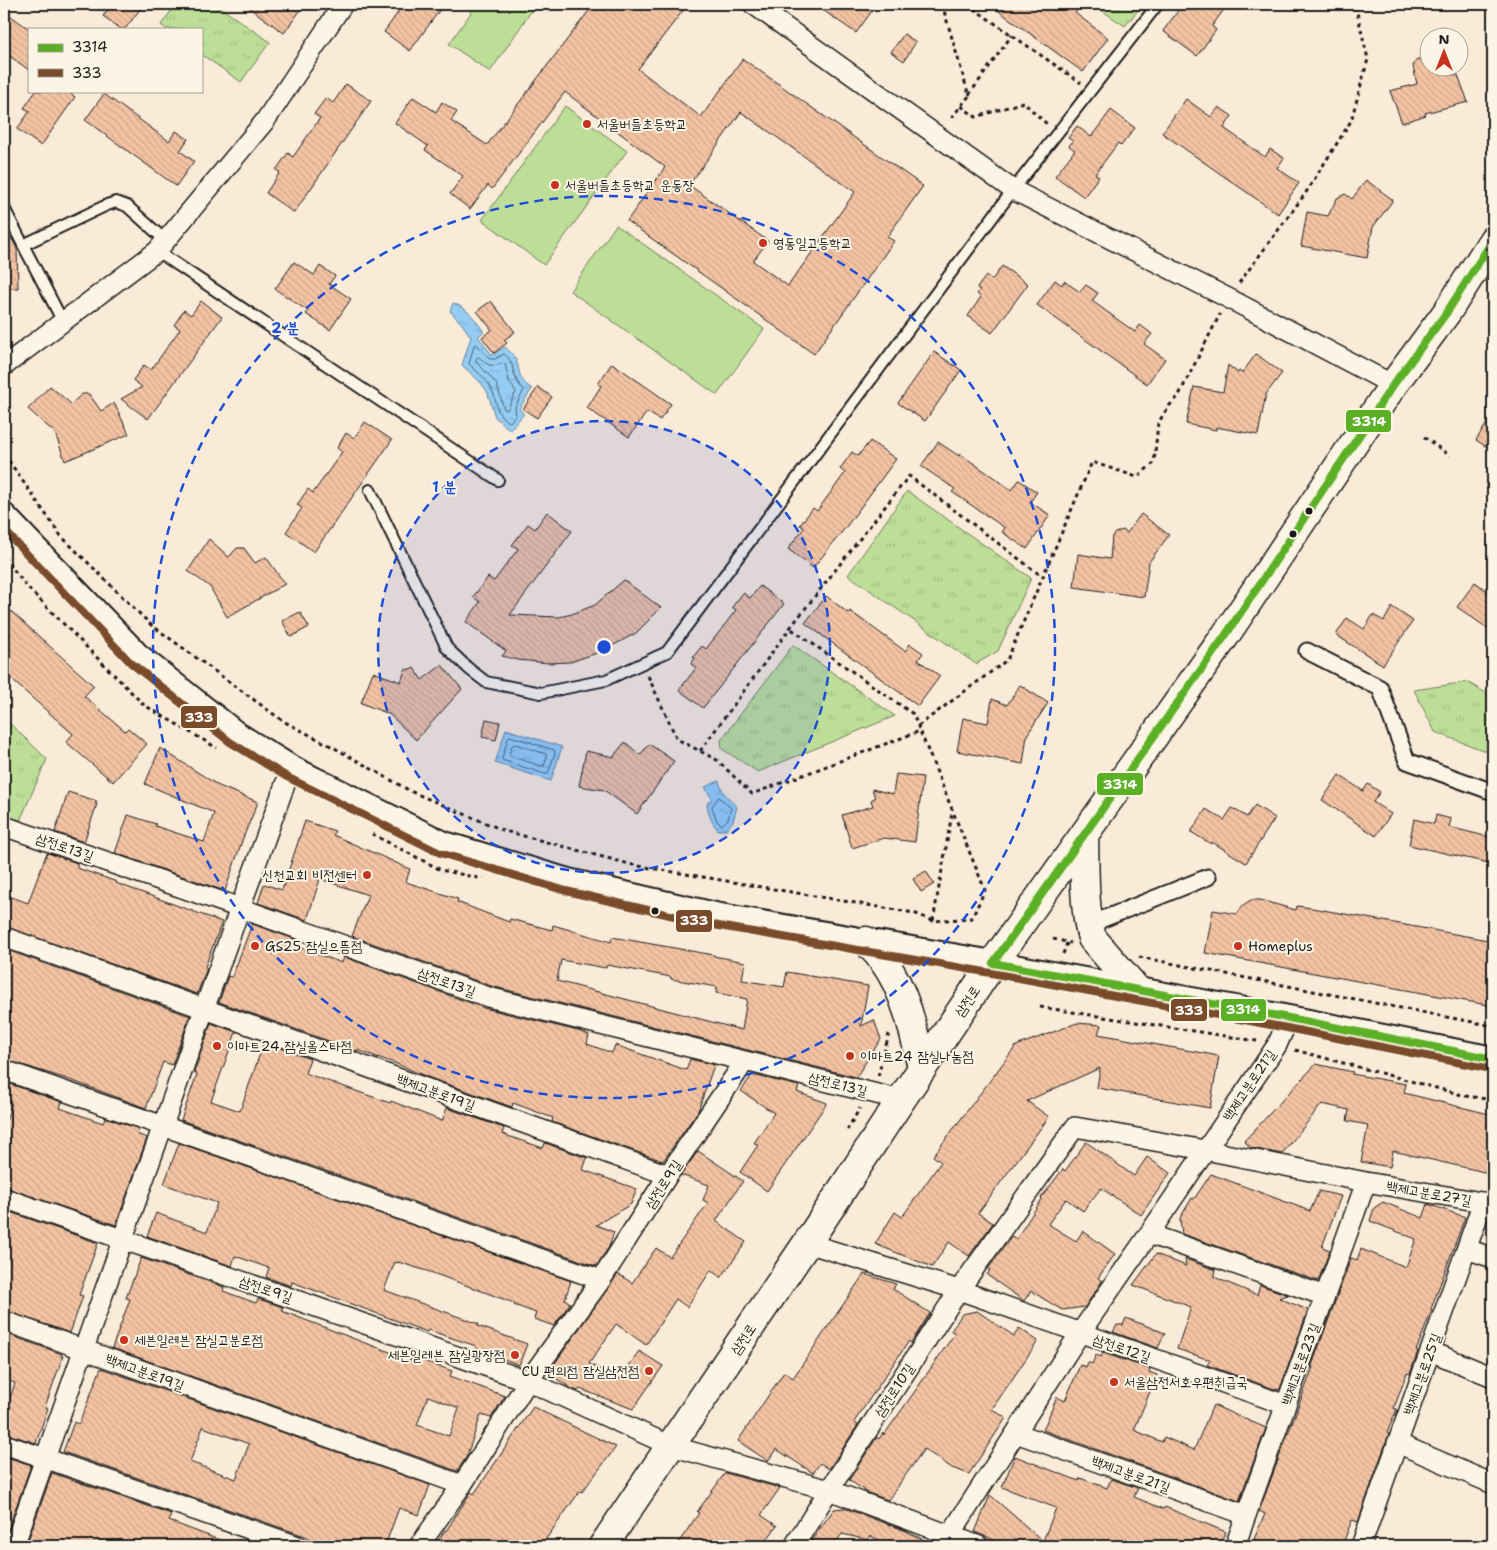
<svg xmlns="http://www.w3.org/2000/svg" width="1497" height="1550" font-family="'Shantell Sans','Poor Story',sans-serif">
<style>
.grass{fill:#bdde97;stroke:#6c7d5a}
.park{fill:url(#park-tufts);stroke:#6c7d5a}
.water{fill:url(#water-ripples);stroke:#64869d}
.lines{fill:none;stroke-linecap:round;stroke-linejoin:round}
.shore{stroke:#4c6272;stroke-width:1}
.building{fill:url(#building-back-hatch);stroke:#1c1c1c;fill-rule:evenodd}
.service-casing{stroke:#1c1c1c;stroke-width:14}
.pedestrian-casing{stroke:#1c1c1c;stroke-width:19}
.minor-casing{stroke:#1c1c1c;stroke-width:22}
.tertiary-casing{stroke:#1c1c1c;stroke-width:28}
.secondary-casing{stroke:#1c1c1c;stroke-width:31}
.path{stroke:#1c1c1c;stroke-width:3;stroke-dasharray:4 4;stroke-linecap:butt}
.service{stroke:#fcf5e5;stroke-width:10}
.pedestrian{stroke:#fcf5e5;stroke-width:15}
.minor{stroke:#fcf5e5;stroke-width:19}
.tertiary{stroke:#fcf5e5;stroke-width:24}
.secondary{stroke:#fcf5e5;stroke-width:28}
.bus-1-casing{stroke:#fcf5e5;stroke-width:11}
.bus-2-casing{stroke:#fcf5e5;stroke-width:11}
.bus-1{stroke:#5bb025;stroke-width:8}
.bus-2{stroke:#7a4b2a;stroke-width:8}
.ring{fill:none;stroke:#1d4ed8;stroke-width:2.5;stroke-dasharray:9 6}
.poi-dot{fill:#c8321e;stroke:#fcf5e5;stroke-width:2}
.bus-dot{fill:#1c1c1c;stroke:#fcf5e5;stroke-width:2}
.labels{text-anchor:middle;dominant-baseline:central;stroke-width:4;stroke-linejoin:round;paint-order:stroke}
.poi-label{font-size:14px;fill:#1c1c1c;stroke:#fcf5e5;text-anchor:start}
.street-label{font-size:14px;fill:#1c1c1c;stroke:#fcf5e5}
.centre{fill:#1d4ed8;stroke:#fcf5e5;stroke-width:2.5}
.ring-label{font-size:15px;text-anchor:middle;font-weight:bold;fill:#1d4ed8;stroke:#fcf5e5;stroke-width:4;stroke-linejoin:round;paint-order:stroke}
.line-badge{stroke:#fcf5e5;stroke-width:2}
.badge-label{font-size:14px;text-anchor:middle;font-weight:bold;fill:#fff}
</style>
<defs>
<pattern id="park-tufts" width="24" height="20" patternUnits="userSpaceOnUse" patternTransform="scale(1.25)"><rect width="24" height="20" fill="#bdde97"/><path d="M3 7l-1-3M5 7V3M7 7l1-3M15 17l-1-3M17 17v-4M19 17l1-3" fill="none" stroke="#a2be82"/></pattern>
<pattern id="water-ripples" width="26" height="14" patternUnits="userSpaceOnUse" patternTransform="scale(1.25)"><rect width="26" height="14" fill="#94ccf3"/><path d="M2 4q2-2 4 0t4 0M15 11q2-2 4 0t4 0" fill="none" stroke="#7fafd0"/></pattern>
<pattern id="building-back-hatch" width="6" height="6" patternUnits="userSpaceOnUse" patternTransform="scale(1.25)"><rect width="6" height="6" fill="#f3c3a3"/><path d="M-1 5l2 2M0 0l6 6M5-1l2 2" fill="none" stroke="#d0a78c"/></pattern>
</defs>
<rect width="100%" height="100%" fill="#faebd8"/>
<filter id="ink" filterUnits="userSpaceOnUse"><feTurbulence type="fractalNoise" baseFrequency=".02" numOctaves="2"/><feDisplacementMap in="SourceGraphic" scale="10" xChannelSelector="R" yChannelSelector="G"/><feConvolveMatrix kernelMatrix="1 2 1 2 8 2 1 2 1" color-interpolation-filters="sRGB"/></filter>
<g filter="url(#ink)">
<path class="grass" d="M477,4H530L534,7L490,72L449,44Z
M565,106L627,151L544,265L482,220Z
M616,225L764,329L717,395L570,291Z"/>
<path class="park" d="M176,4H215L270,42L241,82L201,54V29H166L161,25Z
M1092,4H1143L1125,26Z
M907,491L1031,578L998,651L976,664L848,575Z
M793,645L895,716L758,772L722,749L721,740Z
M1467,682L1493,697V754L1435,732L1414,690Z
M4,718L47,759L19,823L4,817Z"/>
<path class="water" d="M453,303C469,309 474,318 484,332L478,336L492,355L505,347C508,350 512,353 514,356C523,372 514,376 532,389L519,409L524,414L510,430L495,417L487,391L481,383L462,365L471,337L462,324L450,311Z
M506,729L562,747L551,781L495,763Z
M719,781C723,796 729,797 737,807L733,821L726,830H718C711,822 708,814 707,803L712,799L705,787Z"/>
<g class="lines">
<path class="shore" d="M476,344L490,359H495L504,354C516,361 510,378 524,390L515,407L516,415L510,422C494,416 498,400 491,388C486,378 476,371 469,364L474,345Z
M479,357C487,365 491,368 502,363L505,364L509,381L516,392L507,410L504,409L497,385L489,375L476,362V359Z
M510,736L554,750L555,753L548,774H545L502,760V758L508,738Z
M515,744L546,754L547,757L544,766H541L510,756L509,754L512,746Z
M719,797L731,808L728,819L722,825L717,821L712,807Z"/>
</g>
<path class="building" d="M112,4H144L125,29H121L103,16Z
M244,4H305L284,33Z
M404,4H444L410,51L384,32Z
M594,4H688L638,69L701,117L743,59L923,186L887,237L894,241L814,354L627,221L665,167L565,92L492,189L488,185L470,209L450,194L463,176L425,150L428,146L395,123L413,97L436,112L442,102L457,112L451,121L487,145ZM741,112L855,192L788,286L753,261L768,241L689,185Z
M814,4H877L856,33Z
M989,4H1070L1077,10L1075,13L1108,38L1083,72Z
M1183,4H1228L1212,26L1216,30L1197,56L1163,31Z
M4,11L29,29V70L4,52Z
M904,34L916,42L904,61L891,52Z
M1417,59L1430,60V68H1451L1452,75H1458L1468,102L1425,113L1426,115L1402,123L1390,91L1417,84L1413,66Z
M346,84L371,101L294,213L266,193L280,172L276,170L288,153L293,157L320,118L314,114L326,98L333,103Z
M36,91H67L75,97L41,146L17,129L30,111L24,108Z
M104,94L169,141L176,131L188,139L180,151L194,161L176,186L85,120Z
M1186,99L1211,117L1219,107L1232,116L1224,128L1265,157L1270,149L1284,158L1277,168L1299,183L1278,214L1162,133Z
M1111,110L1135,128L1121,146L1118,143L1095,174L1099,176L1084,197L1055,176L1075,150L1069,146L1073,141L1068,138L1077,126L1091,137Z
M1366,180L1393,200L1373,227L1367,258L1301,246L1307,212L1328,216L1337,198L1345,194L1352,199Z
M4,239H12L17,248L18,288H4Z
M294,262L314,275L320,266L335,276L329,284L351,299L330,330L306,314L308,311L275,289Z
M1002,266L1028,284L992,333L968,316L981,297L977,294L980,290L977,288L986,276L992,280Z
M1055,280L1062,285L1064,281L1080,292L1086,285L1098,293L1092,301L1135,332L1140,325L1152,334L1144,344L1165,359L1147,384L1037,305Z
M201,301L222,317L148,419L121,399L142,387L133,380L144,365L151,370L180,329L174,325L184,310L191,315Z
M491,301L515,332L504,340L507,343L494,353L482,337L492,330L477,311Z
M934,352L961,370L925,421L898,403Z
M1256,354L1282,373L1266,394L1258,435L1216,427V430L1186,424L1194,387L1223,392L1228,365L1238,373L1239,371L1242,373Z
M612,363L671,404L660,420L647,412L629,437L587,408L601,386L598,384Z
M50,386L71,404L82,394H89L101,411L114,403L129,434L65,461L55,433L28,409Z
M538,387L552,397L537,418L523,409Z
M1493,414V451L1476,440Z
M365,422L392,440L314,552L286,532L302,508L297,505L308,489L313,493L342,452L337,448L346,433L354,438Z
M870,441L896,459L846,527L813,568L788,549L804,528L800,525L813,508L817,511L845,473L840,469L852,452L858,456Z
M938,442L959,456L960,454L1012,490L1019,480L1037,492L1030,502L1050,515L1027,549L1002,532L1005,528L952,492L955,489L921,466Z
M547,512L572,531L510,615L559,617L572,614L595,605L624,580L661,608L636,633L603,651L570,662L548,663L518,660L502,656L506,651L466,622L480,602L473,597L488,577L494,581L518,549L512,545L528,524L535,529Z
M1141,514L1169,535L1149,562L1144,597L1074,587L1078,554L1110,559L1112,536L1115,533L1123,530L1127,533Z
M209,539L229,557L237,548H244L255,563L266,557L285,584L227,617L210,587L188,571Z
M1475,582L1493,595V632L1457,607Z
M760,586L784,604L703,708L679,690L696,668L691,664L695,658L693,657L702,646L706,649L736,610L732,607L743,593L750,598Z
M826,596L848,613L850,611L905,651L910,644L923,653L918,660L940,676L918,706L805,623Z
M4,605L94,686L84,696L125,731L128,728L147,744L113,782L66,742L73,734L4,673Z
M1392,607L1413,621L1383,665L1336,635L1347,618L1364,629L1373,615L1384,621Z
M300,612L309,627L291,637L282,621Z
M442,665L462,689L416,740L389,714L361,703L373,672L401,682L405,670L414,668L422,680Z
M1020,685L1048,703L1027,735L1023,764L957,751L963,718L988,723L992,699L1007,705Z
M486,719L500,722L496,740L482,737Z
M625,742L640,755L649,744L674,761L637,814L604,790L579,786L586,751L614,757L616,753Z
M160,748L219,786L258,802L243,838L225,891L115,853L128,815L156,824L155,826L204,842L214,813L145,784Z
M896,774L923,777L915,842L884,838L852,848L842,815L873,806L871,800L875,798L872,789L893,794Z
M1339,775L1363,791L1368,784L1380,792L1373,802L1391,814L1376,836L1322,800Z
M68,792L97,801L95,804H97L84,842L55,832Z
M1255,805L1275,818L1246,863L1212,842L1211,844L1191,832L1206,809L1224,820L1232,808L1247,817Z
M1436,815L1451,819L1449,827L1493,838V864L1409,845L1414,819L1434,824Z
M305,821L335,831L333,835L410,869L406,882L458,899L457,902L509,922L510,919L552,930L553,925L611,942L612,937L714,955V956L745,962L742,980L784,987L787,972L868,986L861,1026L874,1020L881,1039L856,1077L491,986L352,936L368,895L320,879L307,920L258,903L264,884L282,890ZM561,960L606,968L607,965L671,977V979L717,987L716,993L747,999L742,1030L557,981Z
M48,853L77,863V868L117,882L116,883L222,922L205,967L207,968L197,994L4,926V894L28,903L46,855Z
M926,871L934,884L921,892L913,879Z
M1251,900H1260L1296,910L1297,906L1312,908L1493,941V1006L1205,953L1213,910L1237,914L1243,905Z
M252,924L300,941L298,947L342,963L344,957L484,1008L578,1031L589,1035L587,1044L612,1053L615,1045L686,1070L690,1059L714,1065L698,1111L663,1161L552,1122L553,1118L513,1103L512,1107L430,1078L397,1064L357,1050V1051L219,1002L228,976L232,977Z
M4,949L190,1016L172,1065L163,1062L146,1108L70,1080L4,1059Z
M211,1023L236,1032L211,1101L240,1111L264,1042L310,1059L305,1073L390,1103L391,1101L442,1121L447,1108L504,1128L502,1134L543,1148L545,1143L587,1158L583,1170L637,1189L631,1204L596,1225L614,1232L609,1247L596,1266L181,1120L197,1074L194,1073Z
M1077,1023L1101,1025L1098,1034L1219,1056L1210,1108L1097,1088L1100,1068L1027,1101L1049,1117L978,1213L993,1223L969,1256L949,1242L932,1267L875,1244L895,1212L902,1217L941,1162L933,1156L1016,1046Z
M1316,1064L1353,1072L1352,1074L1406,1084L1404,1093L1493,1115V1174L1393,1151L1390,1167L1361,1162L1368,1125L1347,1121L1349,1110L1322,1104L1282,1154L1251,1148L1244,1141Z
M752,1075L799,1086L797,1092L827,1103L767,1191L740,1172L758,1145L754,1143L774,1113L741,1091Z
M4,1082L62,1102L60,1108L103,1123L105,1117L139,1129L137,1134L147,1138L116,1225L4,1187V1125L12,1104L4,1101Z
M1086,1142L1134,1176L1147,1157L1170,1173L1141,1215L1101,1188L1083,1211L1066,1199L1048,1224L1076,1241L1083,1231L1115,1254L1098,1278L1102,1281L1085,1307L1062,1310L1031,1291L1024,1301L987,1275L990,1270L988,1269L1012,1236L1016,1239L1042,1199L1041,1198L1063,1169L1065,1171Z
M179,1143L571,1281L565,1299L570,1303L554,1326L534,1319L536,1313L514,1305V1303L430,1272L398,1262V1263L395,1262L384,1290L479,1324L478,1326L527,1344L519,1365L475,1348L476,1346L428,1330L427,1332L292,1282L291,1286L266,1277L269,1268L235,1256L232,1266L147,1236L156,1213L207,1232L217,1203L164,1184Z
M698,1151L743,1181L716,1221L746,1242L721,1278L711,1270L687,1307L676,1299L646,1345L616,1324L589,1364L620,1379L639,1351L663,1366L633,1409L580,1389L578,1391L572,1389L548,1373L618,1274L632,1283L656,1248L670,1257L708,1203L703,1200L709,1185L681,1175Z
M1211,1174L1310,1211L1319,1191L1341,1196L1322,1247L1330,1250L1318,1281L1182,1234L1180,1218L1192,1198L1194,1199Z
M1383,1202L1423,1218L1428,1204L1465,1217L1431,1309L1432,1310L1416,1351H1418L1410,1374L1407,1373L1394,1408L1397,1409L1387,1433L1389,1434L1358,1522L1352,1520L1342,1546H1271L1254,1539L1265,1514L1259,1511L1313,1367L1311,1368L1351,1258L1357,1260L1361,1249L1406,1267L1416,1239L1370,1221L1374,1208Z
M4,1210L98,1243L79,1295L83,1296L70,1333L4,1310Z
M1156,1254L1186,1266L1185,1259L1216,1270L1214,1277L1257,1295L1260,1285L1288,1295L1279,1298L1308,1310L1280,1389L1277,1390L1207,1365L1210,1360L1177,1349L1191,1307L1133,1285Z
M141,1258L224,1287L223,1291L256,1303L258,1299L283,1307L282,1311L365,1343L415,1361L416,1358L452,1371L450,1376L505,1396L491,1418L481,1415L466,1458L457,1471L112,1348L130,1299L126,1298ZM428,1396L459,1408L449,1436L417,1425Z
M864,1274L896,1284L893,1289L930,1313L911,1343L909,1341L854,1422L858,1425L829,1469L820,1463L813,1473L776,1449L768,1461L738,1441L784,1372L793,1378Z
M977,1311L1014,1336L1019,1328L1038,1341L992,1409L1006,1418L969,1474L952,1468L924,1449L888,1500L868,1493L849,1480L877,1437L879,1439L883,1433L884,1435L920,1384L955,1333L951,1331L962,1314Z
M1126,1318L1165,1333L1158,1348L1113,1332L1117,1325H1123Z
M4,1333L62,1354L61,1356H63L45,1407L48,1408L36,1443L4,1433V1416L15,1383L4,1379Z
M1103,1353L1150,1369L1149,1372L1157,1375L1134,1430L1162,1442L1164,1437L1194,1450L1213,1405L1266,1428L1239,1501L1043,1430L1057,1397L1065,1401L1080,1365L1086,1367L1088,1362L1092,1364L1096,1355L1101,1357Z
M101,1368L430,1485L419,1515L399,1508L385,1546H329L302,1535L63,1452L74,1422L79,1424ZM203,1427L249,1444L236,1479L190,1462Z
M533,1407L616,1447L582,1492L580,1491L541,1546H435L445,1530L446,1531L471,1492L474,1494Z
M4,1456L31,1465L4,1541Z
M1015,1456L1079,1481L1080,1478L1107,1488L1111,1479L1138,1488L1134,1497L1164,1509L1165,1507L1226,1532L1220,1546H1008L975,1532L990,1495L1043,1541L1056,1508L1002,1487Z
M52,1473L171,1514L169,1521L230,1544V1546H26Z
M725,1473L780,1488L761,1515L777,1526L762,1546H676L699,1513L697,1512Z
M844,1508L904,1530L932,1544V1546H892L870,1536L868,1540L842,1534L833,1546H820L811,1541L834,1509Z"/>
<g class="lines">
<g class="service-casing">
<path id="service" d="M4,208L63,322
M23,245L107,205L116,202L127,206L166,241
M157,251L498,480
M370,490L447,648L469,669L486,682L541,693L606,680L667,652L1013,190L1158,4"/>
</g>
<g class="pedestrian-casing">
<path id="pedestrian" d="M1307,651L1380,688L1407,761L1493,792
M1098,921L1208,877"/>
</g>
<g class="minor-casing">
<path id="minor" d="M753,4L1013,190L1228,298L1393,385
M4,366L157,251L265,121L343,4
M4,826L240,908L488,997L901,1100
M4,937L668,1175
M4,1070L601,1280
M4,1198L528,1381L671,1446L829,1490L979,1546
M1149,1234L1325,1296
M807,1243L959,1290L1286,1405
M1467,1249L1493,1258
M4,1321L462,1485
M1430,1351L1493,1377
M1016,1433L1246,1515
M1397,1443L1493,1484
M4,1444L298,1546
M14,1546L240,908L291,768
M419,1546L462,1485L528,1381L601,1280L668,1175L745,1061
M794,1546L829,1490L959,1290L1075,1127L1205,1150L1366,1182L1493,1204
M943,1546L1080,1333L1149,1234L1277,1045L1289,1018
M1235,1546L1366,1182
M1361,1546L1483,1202"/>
</g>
<g class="tertiary-casing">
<path id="tertiary" d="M4,516L138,656L236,734L291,768L444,844L568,881L715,915L993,963L1289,1018L1493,1059"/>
</g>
<g class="secondary-casing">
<path id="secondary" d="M1084,835C1085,868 1083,906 1092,938L1136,989
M866,941C871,947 877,952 882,959C905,989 914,1031 922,1068
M603,1546L807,1243L901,1100L993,963L1225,636L1393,385L1447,312L1493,240"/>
</g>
<path class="path" d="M942,4L969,96L949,121
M967,4L1081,83
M969,95L1012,35
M961,106L976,117L1023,102L1048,125
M1239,283L1305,194L1351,121L1368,59L1355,4
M1424,437L1450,456
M4,454L61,536L150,624L283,721L333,747L412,792L505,831L633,865L914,913L933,921L972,918L985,890L913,714L790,628
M4,557L27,587L144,705L217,748
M648,676L677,739L717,760L752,794L920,731
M918,726L1007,660L1092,462L1137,477L1154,463L1158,423L1169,406L1178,397L1220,314
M700,751L790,628L909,476L1043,577
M372,834L441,870L483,879
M933,921L952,813
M1053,939L1071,943
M1063,954L1067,943
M1139,957L1493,1026
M1040,1007L1257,1041
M1295,1050L1466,1096L1493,1100
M878,1076L889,1034
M847,1130L860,1108"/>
<use href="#service" class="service"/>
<use href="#pedestrian" class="pedestrian"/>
<use href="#minor" class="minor"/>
<use href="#tertiary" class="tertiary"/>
<use href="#secondary" class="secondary"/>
<g class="bus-1-casing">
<path id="bus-1" d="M993,963L1225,636L1393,385L1447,312L1493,240
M993,963L1289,1018L1493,1059"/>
</g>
<g class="bus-2-casing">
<path id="bus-2" d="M4,530L131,663L230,742L287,777L440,853L566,891L713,925L991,973L1287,1028L1491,1069"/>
</g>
<use href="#bus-1" class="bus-1"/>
<use href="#bus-2" class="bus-2"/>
</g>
</g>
<circle cx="604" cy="647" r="226" fill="#1d4ed8" fill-opacity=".12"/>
<g class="ring">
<circle cx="604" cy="647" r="226"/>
<circle cx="604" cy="647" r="451"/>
</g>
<g class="poi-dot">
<circle cx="587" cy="124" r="5"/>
<circle cx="555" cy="185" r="5"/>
<circle cx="763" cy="243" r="5"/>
<circle cx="367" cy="875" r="5"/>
<circle cx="255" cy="946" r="5"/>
<circle cx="1238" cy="946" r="5"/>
<circle cx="217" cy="1046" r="5"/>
<circle cx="850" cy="1056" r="5"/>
<circle cx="124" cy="1340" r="5"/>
<circle cx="515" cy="1355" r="5"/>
<circle cx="649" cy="1371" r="5"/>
<circle cx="1114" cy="1382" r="5"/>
</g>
<g class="bus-dot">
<circle cx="1309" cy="511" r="4.5"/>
<circle cx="1293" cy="534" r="4.5"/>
<circle cx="655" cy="911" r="4.5"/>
</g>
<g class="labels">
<g class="poi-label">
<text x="597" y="124">서울버들초등학교</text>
<text x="565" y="185">서울버들초등학교 운동장</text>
<text x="773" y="243">영동일고등학교</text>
<text x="357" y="875" text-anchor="end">신천교회 비전센터</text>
<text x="265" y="946">GS25 잠실으뜸점</text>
<text x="1248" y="946">Homeplus</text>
<text x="227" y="1046">이마트24 잠실올스타점</text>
<text x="860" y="1056">이마트24 잠실나눔점</text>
<text x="134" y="1340">세븐일레븐 잠실고분로점</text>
<text x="505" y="1355" text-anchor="end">세븐일레븐 잠실광장점</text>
<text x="639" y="1371" text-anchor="end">CU 편의점 잠실삼전점</text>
<text x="1124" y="1382">서울삼전서호우편취급국</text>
</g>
<g class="street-label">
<text transform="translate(65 847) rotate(19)">삼전로13길</text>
<text transform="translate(447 982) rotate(20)">삼전로13길</text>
<text transform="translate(967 1001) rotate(-56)">삼전로</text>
<text transform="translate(838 1084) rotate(14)">삼전로13길</text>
<text transform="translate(1249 1085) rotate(-56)">백제고분로21길</text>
<text transform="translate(436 1092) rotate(20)">백제고분로19길</text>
<text transform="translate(663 1184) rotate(-57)">삼전로9길</text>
<text transform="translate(1429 1193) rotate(10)">백제고분로27길</text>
<text transform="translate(266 1289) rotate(19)">삼전로9길</text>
<text transform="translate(743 1339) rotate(-56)">삼전로</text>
<text transform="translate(1122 1348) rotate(19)">삼전로12길</text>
<text transform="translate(1300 1364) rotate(-70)">백제고분로23길</text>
<text transform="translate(145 1372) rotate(20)">백제고분로19길</text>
<text transform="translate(1422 1374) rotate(-70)">백제고분로25길</text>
<text transform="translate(894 1390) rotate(-57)">삼전로10길</text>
<text transform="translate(1131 1474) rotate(20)">백제고분로21길</text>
</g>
</g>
<circle cx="604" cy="647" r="8" class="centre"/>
<g class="ring-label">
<text x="285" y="333">2 분</text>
<text x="444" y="492">1 분</text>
</g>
<g class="line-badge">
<rect x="1345" y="409" width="47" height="24" rx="5" fill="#5bb025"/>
<rect x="180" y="705" width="38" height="24" rx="5" fill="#7a4b2a"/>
<rect x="1096" y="772" width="48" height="24" rx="5" fill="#5bb025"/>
<rect x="675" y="909" width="38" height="24" rx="5" fill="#7a4b2a"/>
<rect x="1220" y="998" width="47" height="24" rx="5" fill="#5bb025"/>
<rect x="1170" y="998" width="38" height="24" rx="5" fill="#7a4b2a"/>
</g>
<g class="badge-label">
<text x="1369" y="426">3314</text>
<text x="199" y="722">333</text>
<text x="1120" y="789">3314</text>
<text x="694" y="925">333</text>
<text x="1243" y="1014">3314</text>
<text x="1189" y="1015">333</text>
</g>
<rect width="1497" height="1550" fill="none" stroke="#fcf5e5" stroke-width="20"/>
<rect x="10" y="10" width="1477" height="1530" fill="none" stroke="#1c1c1c" stroke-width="2" filter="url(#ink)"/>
<rect x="28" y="28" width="175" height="65" fill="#fcf5e5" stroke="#a29e95"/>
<rect x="38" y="44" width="25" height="8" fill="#5bb025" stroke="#a29e95"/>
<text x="72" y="52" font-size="15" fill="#1c1c1c">3314</text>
<rect x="38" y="69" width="25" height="8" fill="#7a4b2a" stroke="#a29e95"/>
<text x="72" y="78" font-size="15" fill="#1c1c1c">333</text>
<g transform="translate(1444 52)"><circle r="24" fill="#fcf5e5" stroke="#a29e95"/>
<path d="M0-4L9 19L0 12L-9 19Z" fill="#c8321e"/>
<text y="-8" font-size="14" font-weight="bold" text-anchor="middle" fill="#1c1c1c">N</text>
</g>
</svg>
